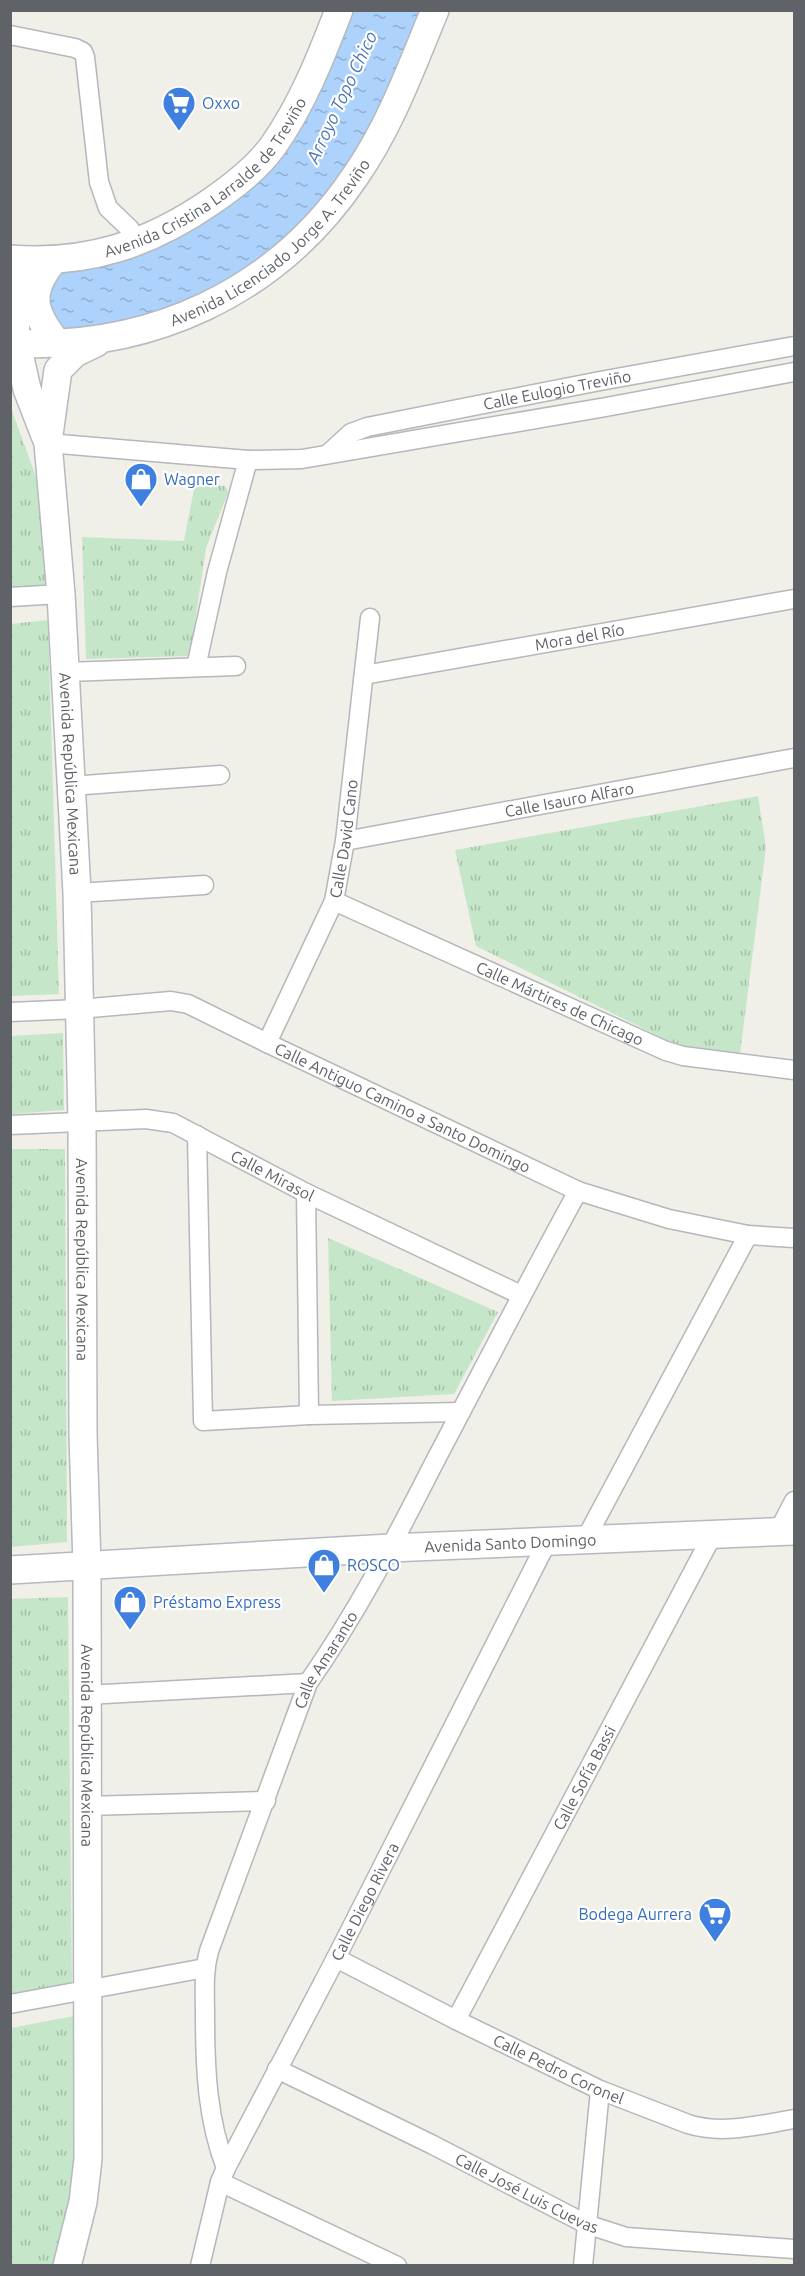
<svg xmlns="http://www.w3.org/2000/svg" width="805" height="2276" font-family="Ubuntu,sans-serif">
<style>
.park{fill:url(#park-tufts)}
.water{fill:url(#water-ripples)}
.lines{fill:none;stroke-linecap:round;stroke-linejoin:round}
.street-casing{stroke:#b5b7bb;stroke-width:21}
.secondary-casing{stroke:#b6b9be;stroke-width:30}
.street{stroke:#fff;stroke-width:18}
.secondary{stroke:#fff;stroke-width:27}
.labels{text-anchor:middle;dominant-baseline:central;stroke-width:4.5;stroke-linejoin:round;paint-order:stroke}
.shop-label{font-size:16px;fill:#366cbe;stroke:#fff;text-anchor:start}
.street-label{font-size:16px;fill:#5f6267;stroke:#fff}
.water-label{font-size:18px;font-style:italic;fill:#4c76b6;stroke:#fff}
</style>
<defs>
<pattern id="park-tufts" width="24" height="20" patternUnits="userSpaceOnUse" patternTransform="scale(1.5)"><rect width="24" height="20" fill="#c6e6c9"/><path d="M3 7l-1-3M5 7V3M7 7l1-3M15 17l-1-3M17 17v-4M19 17l1-3" fill="none" stroke="#a4bea7"/></pattern>
<pattern id="water-ripples" width="26" height="14" patternUnits="userSpaceOnUse" patternTransform="scale(1.5)"><rect width="26" height="14" fill="#add2fb"/><path d="M2 4q2-2 4 0t4 0M15 11q2-2 4 0t4 0" fill="none" stroke="#90aecf"/></pattern>
</defs>
<rect width="100%" height="100%" fill="#f0efe8"/>
<path class="park" d="M10,405L39,485L47,586L11,588Z
M195,484L225,486L228,493L206,548L190,656L86,659L82,537L184,541Z
M48,620L59,994L11,996V624Z
M758,796L766,847L740,1054L691,1052L476,946L455,850Z
M63,1033L64,1110L11,1114V1036Z
M11,1149H65L67,1542L11,1547Z
M328,1238L498,1312L454,1394L332,1401Z
M68,1597L72,1988L10,2000V1599Z
M74,2016L77,2190L57,2265L11,2266V2028Z"/>
<path class="water" d="M339,11H435L343,194L192,313L17,344L20,260L90,255L250,172Z"/>
<g class="lines">
<g class="street-casing">
<g id="street">
<path d="M10,35L75,48L83,52L85,57L99,182L108,208L130,229"/>
<path d="M48,443L248,460L302,459L606,407L794,372"/>
<path id="s1" d="M328,454L351,433L367,427L600,381L794,346"/>
<path d="M10,597L61,594"/>
<path d="M196,667L217,572L248,460"/>
<path d="M66,672L236,666"/>
<path id="s2" d="M364,675L794,599"/>
<path d="M71,786L220,775"/>
<path id="s3" d="M345,841L794,758"/>
<path d="M77,893L204,885"/>
<path id="s4" d="M334,901L666,1051L683,1056L794,1070"/>
<path id="s5" d="M10,1012L79,1009L171,1001L188,1004L267,1043L578,1191L669,1219L748,1235L794,1238"/>
<path id="s6" d="M267,1043L334,901L345,841L370,618"/>
<path id="s7" d="M10,1125L146,1119L173,1123L306,1193L521,1295"/>
<path d="M197,1135L203,1421L309,1415L461,1412"/>
<path d="M306,1193L309,1415"/>
<path d="M778,1532L794,1501"/>
<path d="M585,1540L748,1235"/>
<path d="M86,1695L308,1683"/>
<path d="M87,1806L266,1801"/>
<path id="s8" d="M336,1958L456,2020L600,2090L688,2124C723,2135 759,2125 794,2119"/>
<path d="M10,2004L205,1968"/>
<path id="s9" d="M456,2020L713,1534"/>
<path id="s10" d="M277,2069L431,2144L586,2224L626,2237L794,2249"/>
<path id="s11" d="M226,2168C207,2119 205,2068 205,2016C205,1994 203,1973 209,1951L308,1683C356,1614 395,1540 433,1465C481,1374 528,1282 578,1191"/>
<path d="M220,2182L397,2266"/>
<path id="s12" d="M200,2266L220,2182L226,2168L336,1958L547,1542"/>
<path d="M583,2266L600,2090"/>
</g>
</g>
<g class="secondary-casing">
<g id="secondary">
<path id="s13" d="M10,259C87,265 150,244 212,201C235,185 257,168 273,146C302,105 321,57 339,10"/>
<path id="s14" d="M20,260L15,336L27,389L48,443L61,594L77,893L82,1121L83,1434L87,1566L88,2159L83,2202L67,2266"/>
<path d="M54,260C26,293 33,313 58,344"/>
<path id="s15" d="M10,343C149,351 276,293 354,178C390,127 411,68 435,10"/>
<path d="M48,442L58,370L75,353L96,343"/>
<path id="s16" d="M10,1570L390,1548L794,1531"/>
</g>
</g>
<use href="#street" class="street"/>
<use href="#secondary" class="secondary"/>
</g>
<defs>
<g id="supermarket-pin" transform="scale(1.725)"><path d="M0 17L-7.5 6A9.5 9.5 0 1 1 7.5 6Z" fill="#3f7fe0" stroke="#fff"/><path d="M-6-5.5h2.5l.6 2H6L4.5 2H-2.5L-4.4-4H-6ZM-1.5 3.2a1.3 1.3 0 1 0 .1 0ZM3 3.2a1.3 1.3 0 1 0 .1 0Z" fill="#fff"/></g>
<g id="shop-pin" transform="scale(1.725)"><path d="M0 17L-7.5 6A9.5 9.5 0 1 1 7.5 6Z" fill="#3f7fe0" stroke="#fff"/><path d="M-5-2.5h2.3a2.7 3.5 0 0 1 5.4 0H5L5.5 6h-11ZM-1.5-2.5h3a1.5 2.3 0 0 0-3 0Z" fill="#fff"/></g>
</defs>
<g fill-rule="evenodd">
<use href="#supermarket-pin" x="179" y="103"/>
<use href="#shop-pin" x="141" y="479"/>
<use href="#shop-pin" x="324" y="1565"/>
<use href="#shop-pin" x="130" y="1602"/>
<use href="#supermarket-pin" x="715" y="1914"/>
</g>
<g class="labels">
<g class="shop-label">
<text x="202" y="103">Oxxo</text>
<text x="164" y="479">Wagner</text>
<text x="347" y="1565">ROSCO</text>
<text x="153" y="1602">Préstamo Express</text>
<text x="692" y="1914" text-anchor="end">Bodega Aurrera</text>
</g>
<g class="street-label">
<text stroke="none"><textPath href="#s13" startOffset="224">Avenida Cristina Larralde de Treviño</textPath></text>
<text stroke="none"><textPath href="#s15" startOffset="292">Avenida Licenciado Jorge A. Treviño</textPath></text>
<text stroke="none"><textPath href="#s1" startOffset="242">Calle Eulogio Treviño</textPath></text>
<text stroke="none"><textPath href="#s2" startOffset="219">Mora del Río</textPath></text>
<text stroke="none"><textPath href="#s14" startOffset="520">Avenida República Mexicana</textPath></text>
<text stroke="none"><textPath href="#s3" startOffset="228">Calle Isauro Alfaro</textPath></text>
<text stroke="none"><textPath href="#s6" startOffset="220">Calle David Cano</textPath></text>
<text stroke="none"><textPath href="#s4" startOffset="248">Calle Mártires de Chicago</textPath></text>
<text stroke="none"><textPath href="#s5" startOffset="417">Calle Antiguo Camino a Santo Domingo</textPath></text>
<text stroke="none"><textPath href="#s7" startOffset="276">Calle Mirasol</textPath></text>
<text stroke="none"><textPath href="#s14" startOffset="1006">Avenida República Mexicana</textPath></text>
<text stroke="none"><textPath href="#s16" startOffset="501">Avenida Santo Domingo</textPath></text>
<text stroke="none"><textPath href="#s11" startOffset="534">Calle Amaranto</textPath></text>
<text stroke="none"><textPath href="#s14" startOffset="1492">Avenida República Mexicana</textPath></text>
<text stroke="none"><textPath href="#s9" startOffset="274">Calle Sofía Bassi</textPath></text>
<text stroke="none"><textPath href="#s12" startOffset="402">Calle Diego Rivera</textPath></text>
<text stroke="none"><textPath href="#s8" startOffset="249">Calle Pedro Coronel</textPath></text>
<text stroke="none"><textPath href="#s10" startOffset="279">Calle José Luis Cuevas</textPath></text>
</g>
<g class="water-label">
<text transform="translate(341 97) rotate(-65)">Arroyo Topo Chico</text>
</g>
</g>
<rect width="805" height="2276" fill="none" stroke="#5f6267" stroke-width="24"/>
</svg>
